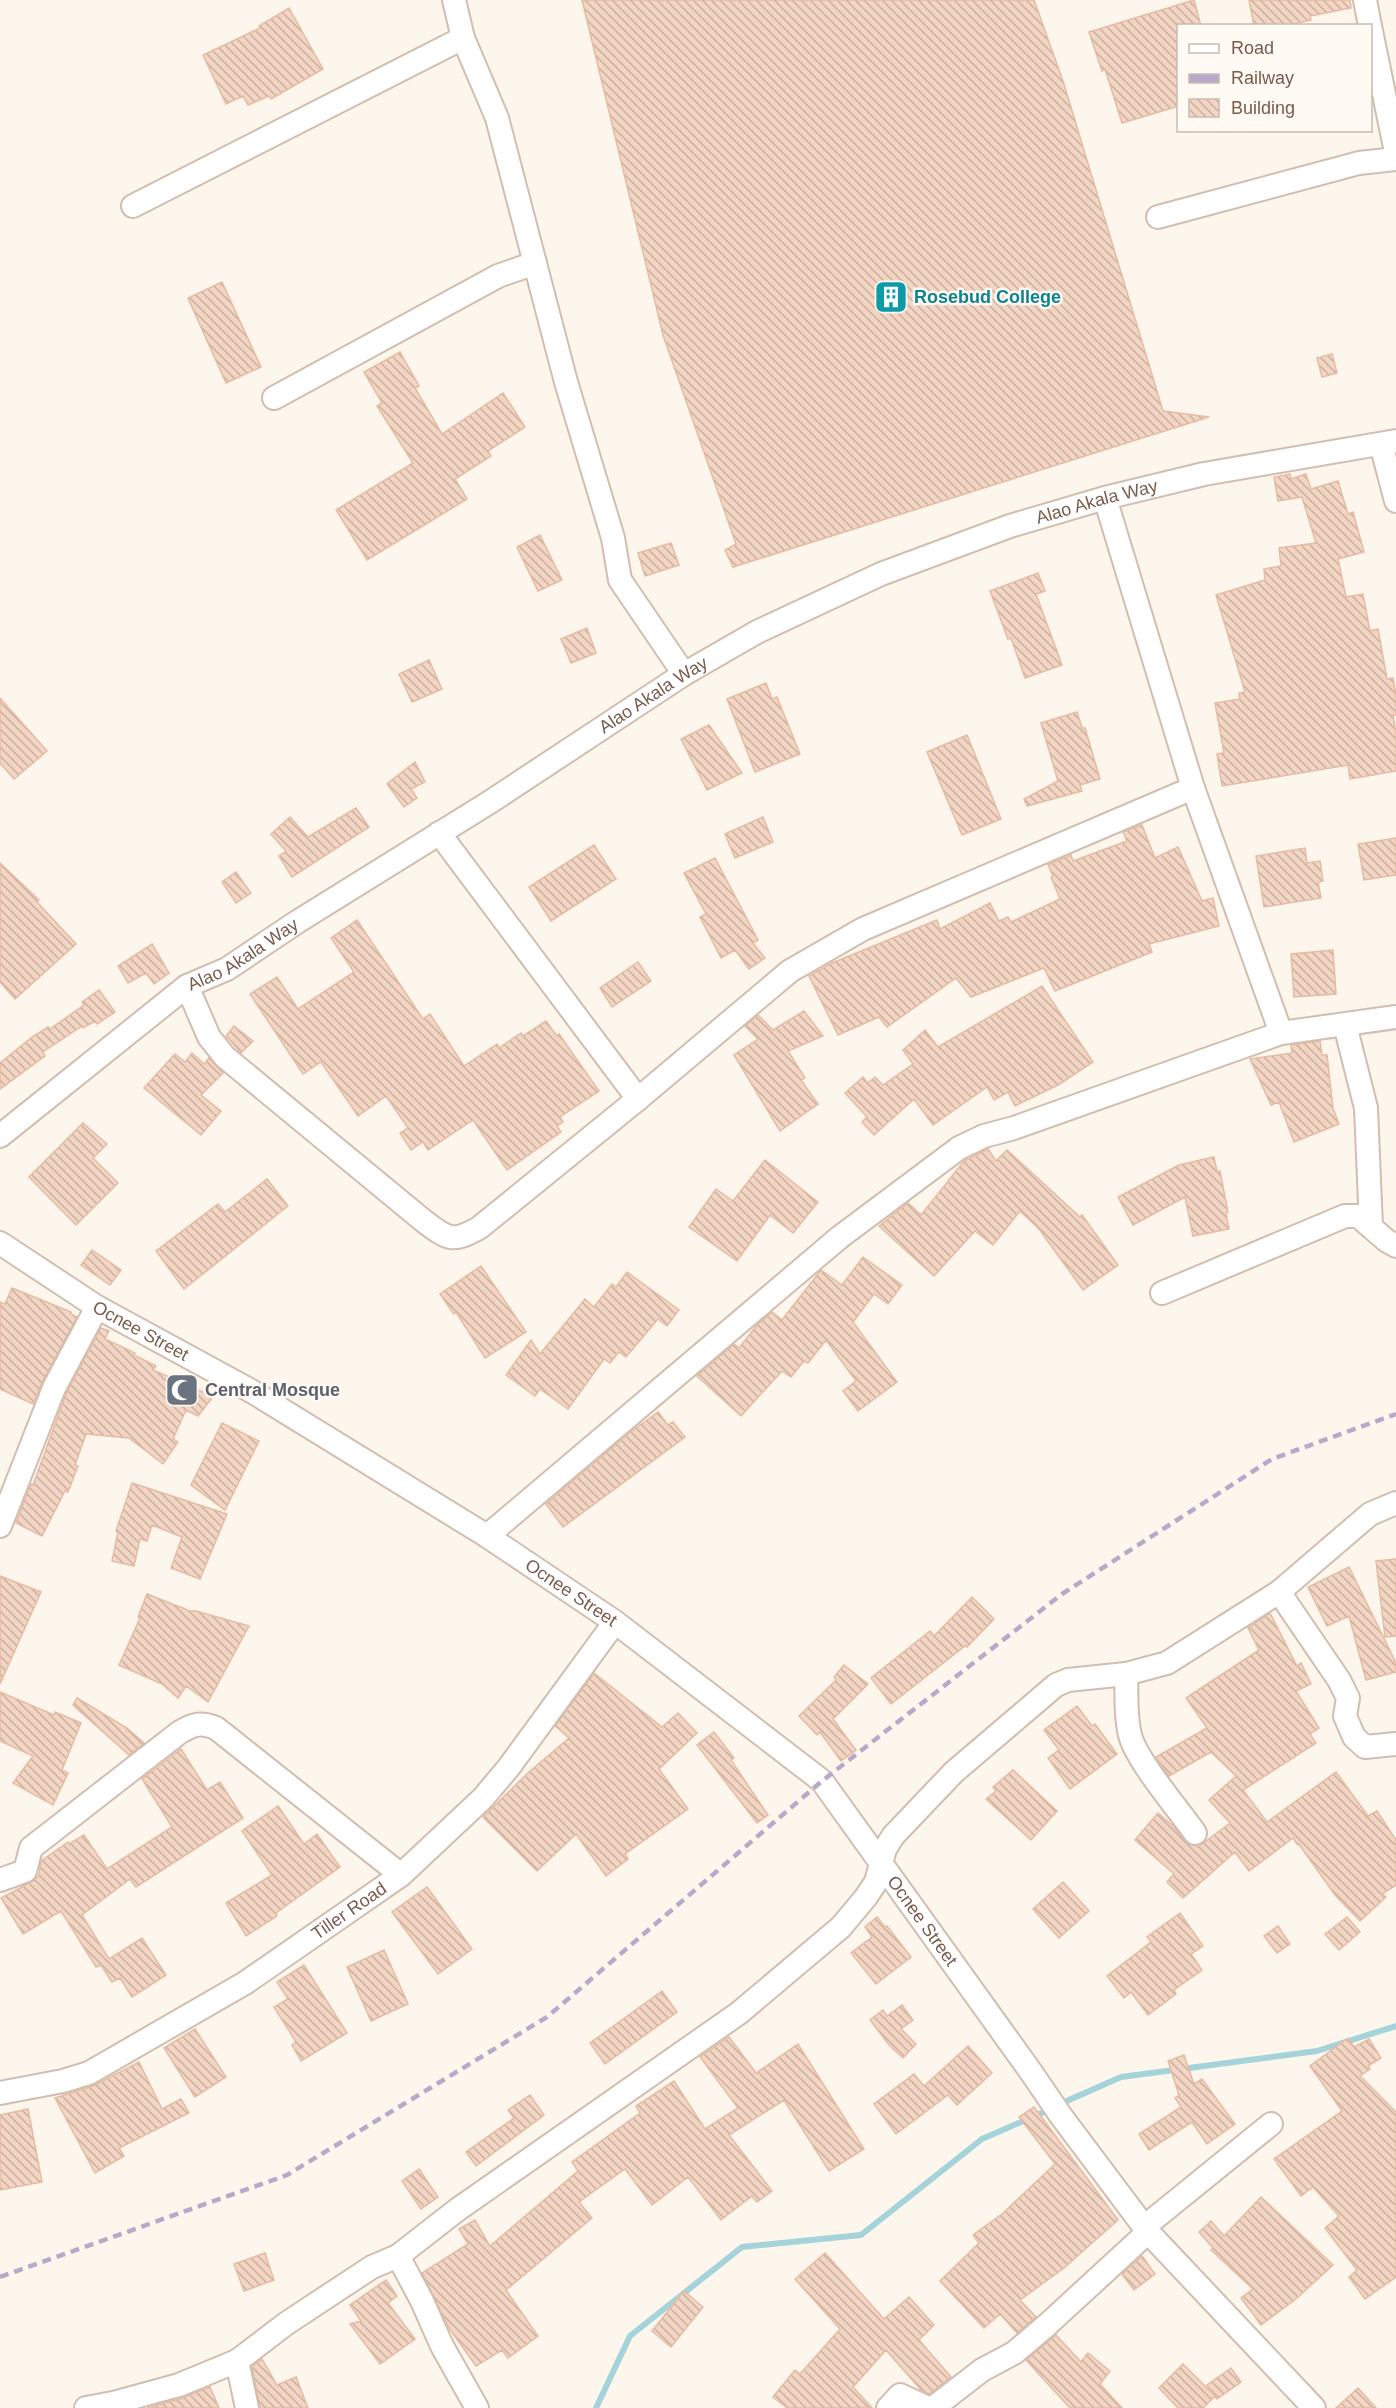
<svg xmlns="http://www.w3.org/2000/svg" width="1396" height="2408" font-family="Arial,sans-serif">
<style>
.lines{fill:none;stroke-linecap:round;stroke-linejoin:round}
.stream{stroke:#a5d3da;stroke-width:6}
.building{fill:url(#building-back-hatch);stroke:#e6bba3;stroke-width:1.5}
.minor-casing{stroke:#d1beb0;stroke-width:26}
.minor{stroke:#fff;stroke-width:22}
.rail{stroke:#b9a8c9;stroke-width:4.5;stroke-dasharray:9 6;stroke-linecap:butt}
.labels{text-anchor:middle;dominant-baseline:central;stroke-width:5;stroke-linejoin:round;paint-order:stroke}
.culture-label{font-size:18px;font-weight:bold;fill:#0d838f;stroke:#fffaf3;text-anchor:start}
.street-label{font-size:18px;fill:#7a5c4d;stroke:#fffaf3}
.worship-label{font-size:18px;font-weight:bold;fill:#5b616d;stroke:#fffaf3;text-anchor:start}
</style>
<defs>
<pattern id="building-back-hatch" width="6" height="6" patternUnits="userSpaceOnUse" patternTransform="scale(1.5)"><rect width="6" height="6" fill="#f3d5c3"/><path d="M-1 5l2 2M0 0l6 6M5-1l2 2" fill="none" stroke="#cab0a1"/></pattern>
</defs>
<rect width="100%" height="100%" fill="#fdf6ec"/>
<g class="lines">
<path class="stream" d="M1060,2104L1121,2077L1317,2051L1396,2026
M596,2408L630,2336L742,2247L861,2235L982,2139L1051,2109"/>
</g>
<path class="building" d="M582,0H1034L1063,81L1163,411L1209,417L733,567L725,550L736,544L663,335Z
M1194,0L1201,26H1179V106L1122,123L1105,69L1102,71L1089,32Z
M1249,0H1350L1351,8L1310,16L1311,20L1286,26H1254Z
M289,8L323,69L271,99L269,96L248,105L243,96L226,104L203,55L260,28L259,26Z
M222,282L261,367L226,383L188,298Z
M400,352L419,386L415,388L442,434L503,393L525,427L488,451L491,456L455,479L467,499L367,560L336,510L413,463L377,406L382,403L364,372Z
M1332,354L1337,373L1322,377L1317,358Z
M1290,474L1291,479L1306,474L1311,489L1338,481L1348,514L1353,512L1364,552L1338,559L1346,597L1363,594L1370,631L1378,629L1387,679L1393,678L1396,695V715H1393L1396,733V771L1350,779L1348,765L1222,786L1217,754L1224,753L1215,703L1240,699L1239,693L1245,692L1216,595L1265,580L1264,569L1281,566L1279,548L1316,543L1302,497L1278,501L1274,477Z
M540,535L562,580L538,591L517,547Z
M671,543L679,565L645,576L638,553Z
M1038,573L1045,591L1036,594L1062,665L1025,678L1011,638L1008,639L990,591Z
M587,628L596,653L571,663L561,639Z
M429,660L442,689L412,702L399,674Z
M766,683L772,699L777,697L800,754L755,772L727,699Z
M0,698L47,751L14,779L0,763Z
M1077,712L1082,728H1085L1100,779L1080,785L1082,791L1027,806L1024,799L1058,781L1041,723Z
M709,725L742,773L707,790L681,739Z
M967,735L1001,819L962,835L927,752Z
M415,762L425,782L411,789L417,798L404,807L387,784Z
M356,808L369,827L292,877L279,856L286,851L271,834L290,817L308,837Z
M763,817L773,842L735,858L725,834Z
M1142,825L1155,858L1178,847L1202,901L1213,898L1219,926L1149,944L1152,952L1055,991L1044,968L971,997L956,978L887,1027L879,1017L838,1035L809,976L832,963L937,920L940,929L990,903L999,921L1008,917L1011,922L1060,899L1051,877L1053,876L1048,865L1071,855L1073,861L1127,841L1123,832Z
M1396,838V875L1364,880L1358,844Z
M594,845L616,879L551,921L529,887Z
M1305,848L1307,863L1320,861L1323,881L1318,882L1321,898L1264,907L1256,856Z
M715,858L758,940L753,943L765,958L749,969L735,950L721,958L700,917L706,914L684,873Z
M0,863L39,900L37,902L76,944L15,999L0,982Z
M236,872L251,893L236,903L222,882Z
M357,920L423,1019L430,1014L464,1066L497,1044L499,1048L521,1033L523,1036L546,1021L557,1036L559,1034L599,1091L560,1117L563,1122L557,1126L561,1132L507,1170L473,1120L428,1150L423,1142L411,1150L400,1133L408,1128L386,1096L358,1116L321,1062L303,1074L250,994L277,977L298,1009L354,972L331,938Z
M152,944L169,973L154,984L146,973L128,983L118,966Z
M1333,950L1336,994L1294,997L1291,954Z
M638,962L651,981L612,1007L600,988Z
M1042,986L1093,1062L1058,1085L1015,1106L1008,1092L994,1100L987,1087L933,1125L914,1099L874,1135L862,1122L867,1117L845,1093L863,1077L868,1083L875,1077L883,1085L913,1064L903,1050L925,1030L938,1047Z
M99,990L115,1012L97,1024L95,1021L83,1028L82,1026L43,1052L45,1056L0,1089V1063L32,1037L48,1027L50,1029L84,1005L82,1002Z
M804,1011L823,1036L788,1051L805,1078L801,1080L818,1104L780,1131L734,1055L758,1039L745,1026L758,1015L773,1030Z
M234,1026L253,1041L241,1053L226,1036Z
M1320,1041L1322,1055H1327L1333,1108L1339,1124L1294,1142L1279,1102L1271,1105L1250,1059L1292,1053L1291,1045Z
M192,1053L204,1064L209,1058L223,1073L201,1095L221,1111L201,1135L144,1088L175,1054L185,1062Z
M83,1123L107,1144L93,1158L118,1183L76,1225L29,1177Z
M988,1149L996,1161L1007,1150L1080,1217L1082,1215L1118,1265L1083,1290L1039,1229L1020,1211L993,1245L975,1231L934,1276L879,1226L908,1203L921,1215L964,1161Z
M1214,1157L1217,1172L1220,1171L1228,1212L1226,1213L1229,1229L1193,1236L1185,1197L1133,1225L1118,1197L1179,1165Z
M765,1160L818,1202L793,1233L770,1215L737,1261L689,1227L716,1189L733,1201Z
M267,1179L288,1206L184,1289L156,1251L218,1204L225,1212Z
M92,1250L121,1270L110,1285L81,1265Z
M863,1257L902,1285L888,1304L874,1294L853,1322L897,1382L858,1411L843,1391L856,1381L826,1340L808,1363L804,1361L791,1377L782,1371L741,1416L697,1376L734,1344L739,1348L757,1325L772,1312L782,1320L821,1270L842,1285Z
M481,1266L526,1332L485,1358L456,1312L454,1314L440,1294Z
M627,1272L679,1310L667,1326L658,1319L626,1357L619,1352L610,1363L604,1359L568,1409L540,1389L535,1396L506,1375L531,1340L540,1354L585,1299L594,1307L612,1284L616,1287Z
M12,1288L71,1312V1314L77,1317L42,1382L33,1404L0,1389V1302L5,1304Z
M101,1328L109,1331L105,1339L135,1353L134,1355L156,1366L153,1370L210,1395L212,1398L198,1416L186,1410L173,1439L178,1442L163,1464L129,1438L86,1434L75,1465L78,1466L68,1492L65,1491L42,1536L16,1523L31,1484L33,1485L66,1394Z
M658,1412L668,1425L673,1422L685,1437L563,1527L546,1504L633,1430Z
M222,1423L259,1441L225,1510L191,1485Z
M132,1483L227,1514L200,1579L171,1568L182,1537L152,1525L147,1541L140,1539L134,1566L112,1561L118,1532L116,1531Z
M1396,1559V1636L1385,1637L1376,1561Z
M1349,1567L1396,1663V1672L1366,1680L1349,1616L1327,1626L1308,1587Z
M0,1576L41,1592L0,1684Z
M147,1594L190,1611H196L249,1626L208,1702L186,1686L178,1698L162,1684L119,1665L140,1618L138,1617Z
M972,1597L994,1619L967,1647L965,1646L891,1704L871,1678L930,1631L934,1636Z
M1270,1613L1297,1666L1301,1663L1311,1684L1296,1691L1319,1728L1310,1734L1316,1743L1243,1790L1267,1822L1336,1772L1368,1816L1377,1811L1396,1840V1885L1382,1894L1386,1897L1360,1921L1335,1895L1298,1843L1297,1844L1293,1838L1249,1871L1235,1852L1183,1898L1167,1882L1174,1874L1135,1840L1158,1813L1172,1825L1185,1841L1198,1847L1230,1823L1209,1800L1236,1776L1211,1752L1169,1776L1156,1757L1207,1728L1186,1698L1259,1650L1248,1628Z
M844,1665L868,1684L833,1719L856,1750L841,1761L820,1732L817,1735L799,1716L836,1680L834,1677Z
M594,1673L662,1727L678,1713L697,1733L659,1769L688,1809L625,1854L628,1859L606,1876L576,1834L537,1871L483,1817L529,1772L569,1738L555,1726Z
M0,1692L54,1715L55,1712L81,1723L62,1770L68,1773L53,1805L13,1783L33,1756L0,1741Z
M77,1698L127,1728L144,1743L129,1755L73,1705Z
M1077,1706L1092,1726L1095,1724L1117,1754L1070,1789L1048,1758L1059,1750L1044,1730Z
M714,1732L734,1758L731,1760L768,1815L757,1823L697,1745Z
M181,1749L207,1790L220,1782L243,1818L136,1887L130,1879L82,1915L109,1959L142,1938L166,1975L132,1997L120,1978L112,1982L101,1965L96,1967L61,1911L23,1934L1,1898L35,1880L39,1875L41,1861L68,1842L69,1844L84,1835L107,1869L172,1827L142,1779Z
M1013,1770L1057,1811L1031,1840L986,1799L996,1791L993,1787Z
M278,1806L304,1844L317,1834L340,1867L276,1913L277,1916L246,1936L226,1903L272,1875L242,1831Z
M1063,1882L1089,1911L1059,1938L1033,1909Z
M427,1887L472,1949L438,1974L392,1912Z
M1180,1913L1203,1946L1191,1954L1202,1970L1174,1990L1176,1994L1148,2015L1131,1992L1124,1998L1107,1976L1151,1942L1147,1937Z
M877,1917L885,1927L887,1926L911,1957L876,1984L851,1953L872,1937L865,1927Z
M1347,1917L1360,1932L1339,1950L1325,1934Z
M1278,1926L1290,1944L1277,1953L1264,1936Z
M384,1950L408,2004L371,2021L347,1967Z
M304,1965L347,2033L301,2061L292,2045L296,2042L274,2007L288,1999L277,1982Z
M662,1991L677,2012L605,2064L590,2043Z
M902,2005L913,2020L901,2029L916,2044L903,2058L889,2045L870,2020L883,2010L887,2016Z
M195,2029L226,2077L195,2097L164,2048Z
M729,2037L756,2073L798,2044L864,2149L829,2171L784,2100L729,2135L772,2191L757,2202L752,2196L721,2220L688,2177L652,2205L625,2169L579,2202L592,2218L506,2290L538,2336L508,2358L502,2350L476,2366L449,2328L422,2273L468,2244L459,2229L475,2220L490,2246L578,2171L572,2162L640,2113L636,2106L674,2081L705,2129L738,2108L700,2057Z
M1348,2038L1354,2047L1369,2039L1381,2058L1368,2066L1370,2069L1360,2076L1396,2112V2277L1365,2299L1349,2277L1357,2270L1325,2228L1339,2216L1313,2187L1301,2196L1274,2159L1342,2111L1310,2066Z
M968,2046L992,2073L957,2105L948,2095L896,2134L874,2104L914,2074L924,2086Z
M1184,2055L1194,2084L1202,2079L1235,2124L1207,2144L1192,2122L1149,2150L1139,2134L1181,2107L1175,2098L1179,2095L1168,2061Z
M139,2062L162,2109L181,2099L189,2113L119,2148L124,2156L95,2173L55,2098L93,2086Z
M530,2095L544,2115L476,2166L466,2152L514,2118L508,2110Z
M1034,2107L1118,2220L1064,2268L1020,2300L1036,2317L1017,2333L1000,2314L984,2328L940,2281L979,2243L973,2235L1002,2214L1055,2164L1019,2117Z
M28,2109L42,2182L0,2190V2115Z
M419,2169L438,2197L421,2209L402,2181Z
M1261,2197L1333,2265L1297,2298L1261,2325L1241,2298L1253,2289L1211,2250L1213,2248L1199,2232L1211,2221L1224,2236Z
M265,2253L274,2280L244,2291L234,2264Z
M825,2253L884,2319L909,2297L934,2325L919,2340L951,2377L929,2394L921,2390L886,2350L853,2387L872,2408H787L773,2397L795,2370L800,2374L840,2329L795,2279Z
M1142,2256L1155,2274L1134,2290L1122,2274Z
M386,2280L397,2296L388,2303L415,2339L380,2364L350,2324L361,2321L350,2305Z
M684,2291L703,2307L671,2347L652,2331Z
M1056,2335L1081,2362L1088,2353L1110,2371L1100,2384L1122,2408H1070L1026,2360Z
M262,2359L277,2385L296,2377L308,2408H260L252,2367Z
M1183,2364L1215,2396L1203,2408H1178L1159,2388Z
M1231,2368L1241,2382L1217,2399L1207,2385Z
M210,2387L219,2408H147L183,2398Z
M1358,2388L1376,2408H1336Z"/>
<g class="lines">
<g class="minor-casing">
<g id="minor">
<path d="M454,0L463,38L497,118L566,382L613,538L620,580L684,674"/>
<path d="M1365,0L1370,26"/>
<path d="M1370,26L1396,152"/>
<path d="M133,206L463,38"/>
<path d="M1158,217L1359,163L1396,159"/>
<path d="M274,398L498,276L535,263"/>
<path d="M1381,444L1396,501"/>
<path d="M1105,498L1193,788L1281,1033"/>
<path d="M439,833L638,1099"/>
<path d="M187,986L209,1037L225,1057L425,1222C448,1239 452,1243 479,1228L638,1099L790,971L863,929L1193,788"/>
<path d="M1345,1025L1366,1108L1371,1227"/>
<path id="s1" d="M0,1136L187,986L227,969L297,922L490,802L684,674L757,632L881,574L1010,526L1105,498L1204,474L1396,441"/>
<path id="s2" d="M0,1243L97,1307L253,1392L487,1536L615,1622L822,1781L1031,2072L1061,2116L1148,2232L1314,2408"/>
<path d="M1162,1293L1345,1216H1358L1387,1241L1396,1246"/>
<path d="M0,1526L54,1388L97,1307"/>
<path d="M487,1536L840,1237L959,1148L984,1136L1014,1128L1281,1033L1396,1017"/>
<path d="M1279,1592L1339,1680L1348,1698L1345,1716L1354,1737L1365,1747L1396,1744"/>
<path d="M1126,1674C1127,1694 1125,1716 1130,1735C1136,1760 1179,1810 1195,1833"/>
<path d="M0,1880L25,1871L31,1848L180,1732C194,1724 201,1722 216,1728L401,1875"/>
<path id="s3" d="M0,2093L63,2081L89,2073L245,1983L401,1875L483,1798L509,1767L615,1622"/>
<path d="M1144,2227L1271,2124"/>
<path d="M398,2256L422,2301L442,2346L477,2408"/>
<path d="M237,2361L247,2408"/>
<path d="M86,2408L113,2403L179,2385L237,2361L287,2323L372,2267L398,2256L457,2210L739,2013L841,1927L866,1897L876,1882L885,1849L893,1836L954,1772L1056,1685L1068,1680L1126,1674L1167,1663L1279,1592L1370,1514L1396,1503"/>
<path d="M888,2408L900,2395L928,2408"/>
<path d="M933,2408L982,2370L1014,2353L1047,2325L1148,2232"/>
</g>
</g>
<use href="#minor" class="minor"/>
<path class="rail" d="M0,2277L287,2175L547,2017L822,1781L1062,1594L1272,1459L1396,1414"/>
</g>
<defs>
<g id="building-square" transform="scale(1.725)"><rect x="-9" y="-9" width="18" height="18" rx="4" fill="#0f9aa8" stroke="#fffaf3"/><path d="M-4-6H4V6H1V3H-1V6H-4ZM-2.5-4.3h1.7v1.8h-1.7ZM.8-4.3h1.7v1.8H.8ZM-2.5-1h1.7V.8h-1.7ZM.8-1h1.7V.8H.8Z" fill="#fff"/></g>
<g id="mosque-square" transform="scale(1.725)"><rect x="-9" y="-9" width="18" height="18" rx="4" fill="#6b7280" stroke="#fffaf3"/><path d="M3.5-4.9A6 6 0 1 0 3.5 4.9A5 5 0 1 1 3.5-4.9Z" fill="#fff"/></g>
</defs>
<g fill-rule="evenodd">
<use href="#building-square" x="891" y="297"/>
<use href="#mosque-square" x="182" y="1390"/>
</g>
<g class="labels">
<g class="culture-label">
<text x="914" y="297">Rosebud College</text>
</g>
<g class="street-label">
<text stroke="none"><textPath href="#s1" startOffset="1276">Alao Akala Way</textPath></text>
<text stroke="none"><textPath href="#s1" startOffset="790">Alao Akala Way</textPath></text>
<text stroke="none"><textPath href="#s1" startOffset="304">Alao Akala Way</textPath></text>
<text stroke="none"><textPath href="#s2" startOffset="166">Ocnee Street</textPath></text>
<text stroke="none"><textPath href="#s2" startOffset="670">Ocnee Street</textPath></text>
<text stroke="none"><textPath href="#s3" startOffset="398">Tiller Road</textPath></text>
<text stroke="none"><textPath href="#s2" startOffset="1156">Ocnee Street</textPath></text>
</g>
<g class="worship-label">
<text x="205" y="1390">Central Mosque</text>
</g>
</g>
<rect x="1177" y="24" width="195" height="108" fill="#fffaf3" stroke="#cabbb1" stroke-width="1.5"/>
<rect x="1189" y="44" width="30" height="9" fill="#ffffff" stroke="#cabbb1" stroke-width="1.5"/>
<text x="1231" y="54" font-size="18" fill="#7a5c4d">Road</text>
<rect x="1189" y="74" width="30" height="9" fill="#b9a8c9" stroke="#cabbb1" stroke-width="1.5"/>
<text x="1231" y="84" font-size="18" fill="#7a5c4d">Railway</text>
<rect x="1189" y="99" width="30" height="18" fill="url(#building-back-hatch)" stroke="#cabbb1" stroke-width="1.5"/>
<text x="1231" y="114" font-size="18" fill="#7a5c4d">Building</text>
</svg>
